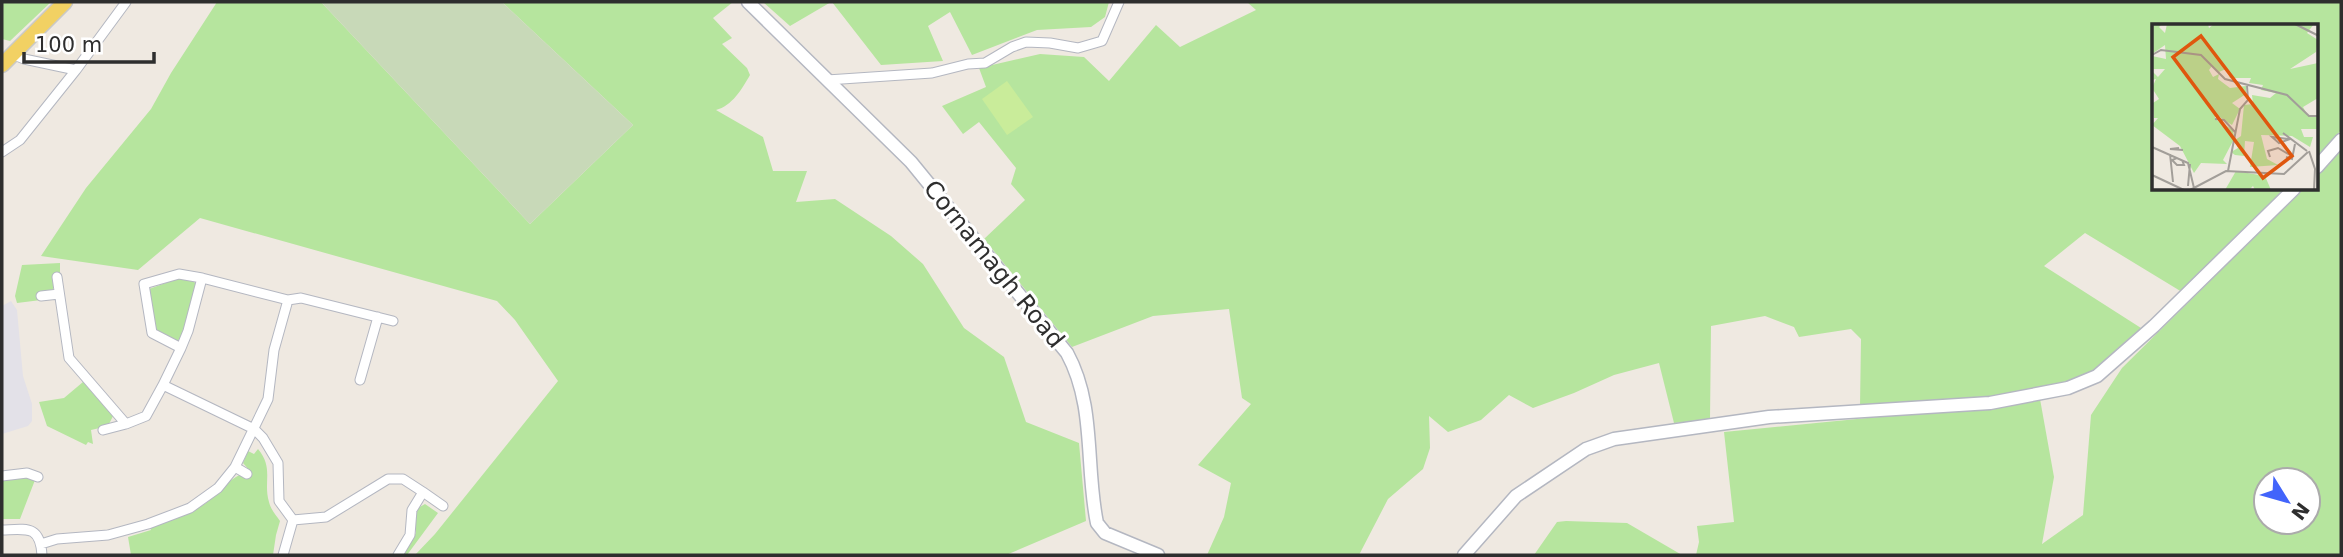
<svg xmlns="http://www.w3.org/2000/svg" width="2343" height="557" font-family="'DejaVu Sans',sans-serif">
<style>
.industrial{fill:#e3e1e8}
.green{fill:#b6e59e;fill-rule:evenodd}
.cemetery{fill:#c8d9b8}
.pitch{fill:#c9ec9a}
.lines{fill:none;stroke-linecap:round;stroke-linejoin:round}
.street-casing{stroke:#b4b7c1;stroke-width:11}
.secondary-casing{stroke:#b4b7c1;stroke-width:15}
.primary-casing{stroke:#c9c9c9;stroke-width:17}
.street{stroke:#fff;stroke-width:9}
.secondary{stroke:#fff;stroke-width:12}
.primary{stroke:#f2d163;stroke-width:14}
.labels{text-anchor:middle;dominant-baseline:central;stroke-width:6;stroke-linejoin:round;paint-order:stroke}
.street-label{font-size:24px;fill:#2e2e2e;stroke:#fff}
.inset-road{fill:none;stroke:#a29e99;stroke-width:2}
.view{fill:#df570e;fill-opacity:0.15;stroke:#df570e;stroke-width:3.5}
.inset-edge{fill:none;stroke:#2e2e2e;stroke-width:3.5}
</style>
<rect width="100%" height="100%" fill="#efe9e1"/>
<path class="industrial" d="M11,301L17,310L23,376L32,404V421L28,426L2,434V306Z"/>
<path class="green" d="M2,2H51L10,41L2,39Z
M217,2H321L530,224L633,125L502,2H733L713,18L732,38L722,44L747,68L750,75C742,89 732,106 716,110L763,137L773,171H807L796,202L835,199L891,236L923,264L964,328L1004,357L1026,422L1079,443L1086,521L1006,555H415L435,534L558,381L515,320L497,301L200,218L138,270L41,256L86,188L151,109L171,73Z
M763,2H831L790,26Z
M832,2H1109L1105,17L1091,27L1037,30L972,55L950,12L928,26L943,61L881,65Z
M1247,2H2341V130L2317,160V26H2154V189H2289L2182,292L2085,233L2044,266L2141,328L2090,373L2066,383L2009,396L1860,406L1861,339L1851,329L1799,337L1794,327L1765,316L1711,326L1710,420L1674,423L1659,363L1614,375L1574,393L1533,408L1509,395L1481,420L1448,432L1429,416L1430,448L1423,469L1388,499L1359,555H1207L1224,517L1231,483L1198,465L1251,404L1242,398L1229,309L1153,316L1072,347L984,239L1025,200L1011,184L1016,168L979,122L963,134L942,106L986,87L979,68L1040,54L1084,57L1109,81L1156,25L1180,47L1256,10Z
M2341,150V555H1696L1699,542L1697,526L1734,522L1724,432L2020,403L2040,399L2054,477L2042,544L2083,515L2091,415L2122,368L2303,189H2317V176ZM2266,480H2308V522H2266Z
M60,263V274L53,276V290L41,300L17,303L15,296L22,265Z
M182,277L196,283L184,333L177,342L156,332L149,289Z
M83,382L113,416L108,426L91,430L93,444L88,442L86,445L47,426L39,402L64,398Z
M258,449C274,468 263,482 269,502C271,510 276,515 280,521L276,535L273,555H131L128,537L151,530L150,527C170,520 189,514 206,503C224,490 228,477 250,471L243,463L248,451L254,454Z
M25,477L35,480L20,519H2V480Z
M425,504L438,513L407,555H403L416,533L415,520L418,508Z
M1566,521L1627,523L1682,555H1534L1557,522Z"/>
<path class="cemetery" d="M321,2H502L633,125L530,224Z"/>
<path class="pitch" d="M1007,81L1033,117L1007,135L982,99Z"/>
<g class="lines">
<g class="street-casing">
<path id="street" d="M76,70L126,2
M827,80L932,73L968,64L985,63L1012,47L1026,42L1050,43L1078,48L1102,41L1119,2
M2,152L20,140L76,70L24,59L12,54
M57,277L69,358L126,424L146,416L163,385L254,429L263,438L278,463L279,501L293,520
M41,296L59,294
M288,300L301,298L393,321
M360,380L378,317
M163,385L181,348L152,333L144,284L179,274L202,278L188,331L181,348
M103,430L126,424
M235,467L247,474
M2,476L27,473L38,477
M423,492L443,506
M2,530C27,529 40,525 42,555
M41,544L57,539L108,535L148,524L190,508L218,488L235,467L268,399L274,350L288,300L202,278
M283,555L293,520L326,517L388,479H403L423,492L412,510L410,535L398,555"/>
</g>
<g class="secondary-casing">
<path id="secondary" d="M748,2L911,162L1067,353C1096,406 1085,466 1097,523L1105,533L1158,555
M2317,167L2341,140
M1464,555L1516,496L1586,449L1614,439L1769,417L1990,403L2068,388L2097,376L2154,326L2294,189"/>
</g>
<g class="primary-casing">
<path id="primary" d="M2,65L65,2"/>
</g>
<use href="#street" class="street"/>
<use href="#secondary" class="secondary"/>
<use href="#primary" class="primary"/>
</g>
<g class="labels">
<g class="street-label">
<text transform="translate(994 264) rotate(51)">Cornamagh Road</text>
</g>
</g>
<g transform="translate(2152 24)">
<rect width="166" height="166" fill="#efe9e1"/>
<path d="M0,0H10L7,3L13,9L15,0H56L57,4L62,0H162L155,9L166,16L164,28L138,45L166,39V74L151,83L156,92H166V105H149L152,113H161L158,123L140,112L109,111L115,135L126,141L98,143L102,118L93,117L92,132L83,131L79,128L86,124L83,116L89,112L92,81L101,80L100,71L118,74L124,69L109,66L111,61L97,59L99,54H78L74,45L67,48L60,42L57,46L61,53L67,50L66,55L78,64L94,62V70L80,79L88,85L80,101L63,90V95L81,106L82,115L71,136L75,140L49,139L42,149L28,122L0,101L6,94H2L1,79L7,75L0,64L4,55L0,56V47L6,53L13,45H0V32L14,35L13,21L0,30ZM84,147L113,152L119,166H103L101,162L97,166H73Z" fill="#b6e59e"/>
<path class="inset-road" d="M143,0L167,12M0,31L9,26L49,31L73,55L135,71L157,92H167M63,95L72,96L83,108M131,109L155,127M137,115L120,113L127,119L138,115M0,123L36,139L42,164M27,124L18,125L31,126M157,127L163,145L162,166M18,130L21,158M118,133L116,127L126,124L138,131M134,133L140,135L143,120M25,134L20,136L25,141H32L30,136M76,147L88,85L96,76L95,62M0,151L32,166M36,162L38,140M38,166L74,147L132,150L156,128"/>
<path class="view" d="M49,12L140,132L111,154L21,33Z"/>
<rect width="166" height="166" class="inset-edge"/>
</g>
<rect width="2343" height="557" fill="none" stroke="#2e2e2e" stroke-width="7"/>
<g transform="translate(2287 501) rotate(127)"><circle r="33" fill="#ffffff" stroke="#ababab" stroke-width="2"/>
<path d="M0-5L12 26L0 18L-12 26Z" fill="#4264fb"/>
<text y="-10" font-size="19" font-weight="bold" text-anchor="middle" fill="#2e2e2e">N</text>
</g>
<path d="M24 52v10h130v-10" fill="none" stroke="#2e2e2e" stroke-width="3.5"/>
<text x="35" y="52" font-size="21" fill="#2e2e2e" stroke="#ffffff" stroke-width="5" paint-order="stroke">100 m</text>
</svg>
